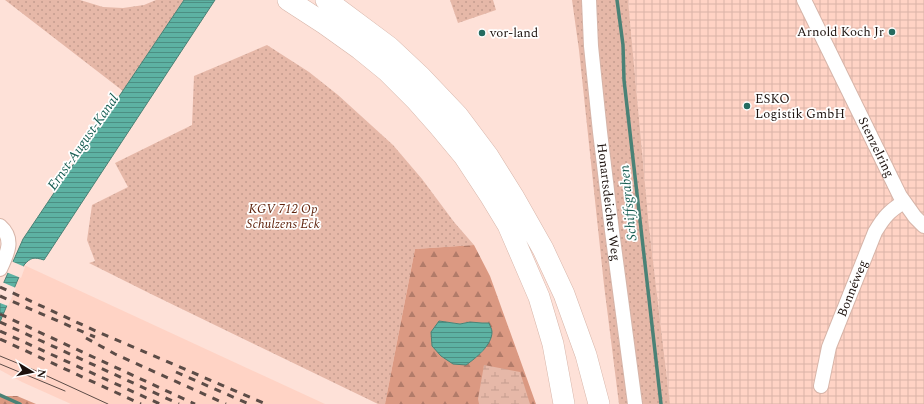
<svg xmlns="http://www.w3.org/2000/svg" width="924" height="404" font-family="Spectral,serif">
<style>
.built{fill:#ffd3c5}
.industrial{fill:url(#industrial-grid)}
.green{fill:url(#green-dots)}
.forest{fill:url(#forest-firs);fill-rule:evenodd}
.wetland{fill:url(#wetland-marsh)}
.water{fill:url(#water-rules);stroke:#4a8276}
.pier{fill:#fee1d8}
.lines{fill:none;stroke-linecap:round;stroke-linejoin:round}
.stream{stroke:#4a8276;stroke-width:3.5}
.minor-casing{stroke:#d7b5a9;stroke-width:16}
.highway-casing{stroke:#d7b5a9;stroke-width:22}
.minor{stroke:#fff;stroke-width:14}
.highway{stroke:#fff;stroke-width:21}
.tram{stroke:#5c4c47;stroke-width:1}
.rail{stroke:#5c4c47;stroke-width:3;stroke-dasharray:7 7;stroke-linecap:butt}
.poi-dot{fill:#256b60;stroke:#fff;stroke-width:1.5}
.labels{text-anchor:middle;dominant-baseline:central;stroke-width:3.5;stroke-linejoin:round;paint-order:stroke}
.poi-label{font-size:13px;fill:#1c110d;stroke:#fff;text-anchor:start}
.street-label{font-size:13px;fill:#1c110d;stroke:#fff}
.park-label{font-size:13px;font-style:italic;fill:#61250f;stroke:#fff}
.water-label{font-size:14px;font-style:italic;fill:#155c51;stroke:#fff}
</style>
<defs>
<pattern id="industrial-grid" width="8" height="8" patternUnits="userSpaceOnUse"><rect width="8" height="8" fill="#ffd3c5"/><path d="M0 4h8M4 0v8" fill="none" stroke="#dab4a8"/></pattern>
<pattern id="green-dots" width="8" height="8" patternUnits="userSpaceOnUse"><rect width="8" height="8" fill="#e6b8a8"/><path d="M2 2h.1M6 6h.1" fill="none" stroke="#c59d8f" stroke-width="1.8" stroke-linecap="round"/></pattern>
<pattern id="forest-firs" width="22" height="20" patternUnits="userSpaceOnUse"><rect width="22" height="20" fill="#db9982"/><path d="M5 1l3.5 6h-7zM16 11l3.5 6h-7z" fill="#b17b69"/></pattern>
<pattern id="wetland-marsh" width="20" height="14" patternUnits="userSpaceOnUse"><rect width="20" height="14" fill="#e6b8a8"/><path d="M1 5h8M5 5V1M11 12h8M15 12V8" fill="none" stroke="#c59d8f"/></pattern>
<pattern id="water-rules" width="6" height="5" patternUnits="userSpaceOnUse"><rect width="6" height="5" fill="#5db2a3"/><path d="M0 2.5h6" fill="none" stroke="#4c8f83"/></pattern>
</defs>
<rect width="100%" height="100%" fill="#fee1d8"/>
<path class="built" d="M24,265L325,404H71L22,382L0,370V322Z"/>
<path class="industrial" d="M628,0H924V404H670L649,227Z"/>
<path class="green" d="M5,0H80L103,7L123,8L144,5L156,0H184L123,91Z
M450,0H493L496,10L458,23Z
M572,0H628L649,227L670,404H619L604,285L579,50Z
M267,45L309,72L338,95L393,145L422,179L454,222L474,245L415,249L385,404H378L151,294L89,263L95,261L87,240L92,205L128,187L115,163L192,125L194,76L232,60Z"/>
<path class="forest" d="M474,245L490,276L536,404H385L415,249ZM439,321L460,324L470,322L482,323H489L483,351L466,365Z
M0,396H17L36,404H0Z"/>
<path class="wetland" d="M484,365L520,372L530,404H479L478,399Z"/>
<path class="water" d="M184,0H215L44,260C34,257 31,257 24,265L0,322V291L23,239Z
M439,321L460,324L470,322L482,323H489C490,326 492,329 492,332C492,345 476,358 466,365L453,364L441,356L432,346L431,332Z"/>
<path class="pier" d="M11,261L25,267L21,278L6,272Z
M2,282L16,288L8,306L0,303V286Z"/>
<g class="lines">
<path class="stream" d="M617,0L623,45L624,80L661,404
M0,395L20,404"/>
<g class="minor-casing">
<g id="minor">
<path id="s1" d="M589,0L591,46L600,132L612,231L635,404"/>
<path id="s2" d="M804,0L900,196L915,217L924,226"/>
<path d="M0,226C15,239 7,254 0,269"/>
<path id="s3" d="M821,386L829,347L875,232C884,217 889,211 904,202"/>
</g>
</g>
<g class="highway-casing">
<path id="highway" d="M288,0L325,24L360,49L387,71L416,100L439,126L464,156L491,197L508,225L539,297L553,344L564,404
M326,0L389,47L421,77L458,116L488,156L513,196L543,249L564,294L586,355L599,404"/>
</g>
<use href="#minor" class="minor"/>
<use href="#highway" class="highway"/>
<path class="tram" d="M0,356L34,370L108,404
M0,364L65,391"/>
<path class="rail" d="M0,287L98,332L266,404
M0,296L95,337
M0,314L195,404
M0,322L179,404
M0,331L160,404
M86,338L115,354L226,404
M0,339L141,404
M176,372L249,404"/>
</g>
<g class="poi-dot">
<circle cx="892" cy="32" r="4"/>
<circle cx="482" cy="33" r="4"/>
<circle cx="747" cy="106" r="4"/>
</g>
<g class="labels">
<g class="poi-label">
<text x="884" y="32" text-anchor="end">Arnold Koch Jr</text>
<text x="490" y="33">vor-land</text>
<text x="755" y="99">ESKO<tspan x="755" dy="15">Logistik GmbH</tspan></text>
</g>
<g class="street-label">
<text stroke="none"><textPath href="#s2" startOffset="164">Stenzelring</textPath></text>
<text stroke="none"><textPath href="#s1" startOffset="203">Honartsdeicher Weg</textPath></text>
<text stroke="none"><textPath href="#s3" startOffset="103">Bonnéweg</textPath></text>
</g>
<g class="park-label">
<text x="283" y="209">KGV 712 Op<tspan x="283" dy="15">Schulzens Eck</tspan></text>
</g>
<g class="water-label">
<text transform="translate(83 142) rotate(-55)">Ernst-August-Kanal</text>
<text transform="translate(628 203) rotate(-96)">Schiffsgraben</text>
</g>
</g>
<g transform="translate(32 372) rotate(100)" stroke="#ffffff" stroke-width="3" paint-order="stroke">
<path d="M0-3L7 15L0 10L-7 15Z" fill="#1c110d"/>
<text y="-6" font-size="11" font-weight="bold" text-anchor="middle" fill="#1c110d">N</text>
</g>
</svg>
